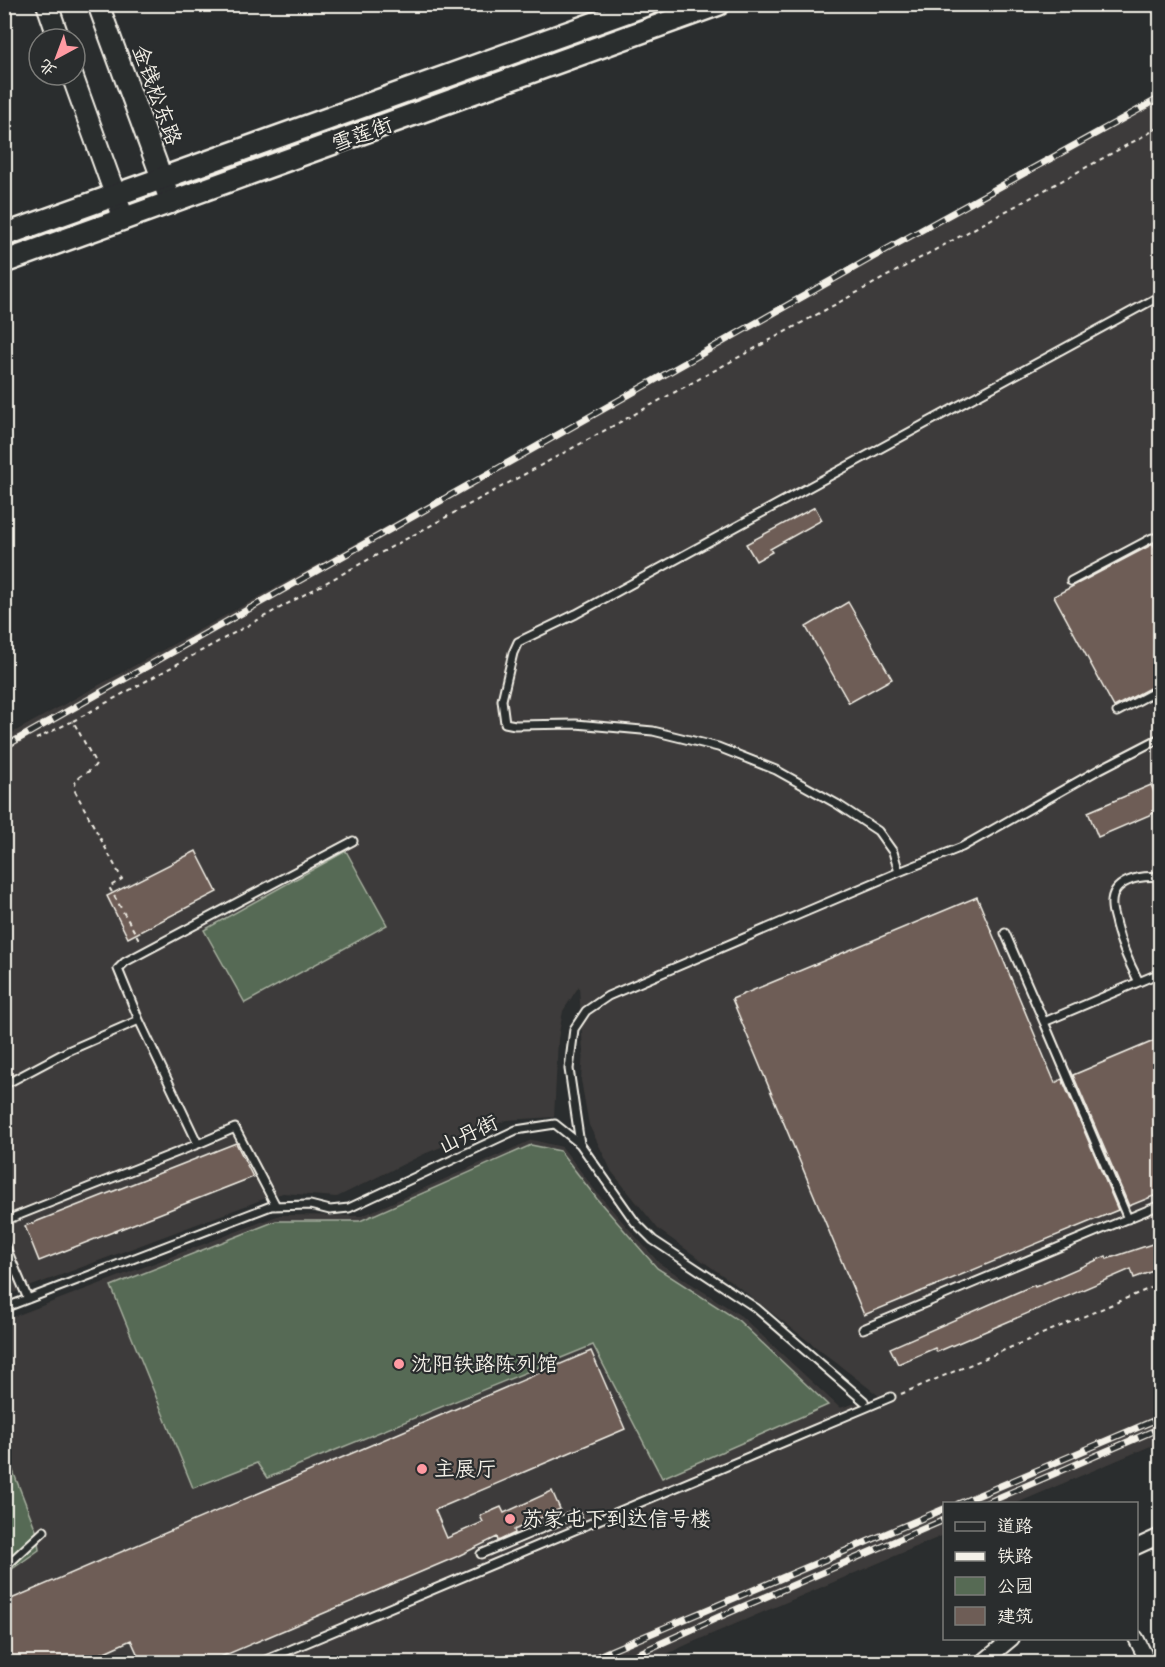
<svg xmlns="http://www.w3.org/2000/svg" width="1165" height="1667" font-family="'Shantell Sans','LXGW WenKai TC',sans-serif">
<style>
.built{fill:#3e3b3a}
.green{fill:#566a54;stroke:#a5ae9e;stroke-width:1.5}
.building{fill:#6e5d56;stroke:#f4f1e8;stroke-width:1.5}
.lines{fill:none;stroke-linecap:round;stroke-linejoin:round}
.service-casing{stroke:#f4f1e8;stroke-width:11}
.minor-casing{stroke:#f4f1e8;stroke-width:18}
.secondary-casing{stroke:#f4f1e8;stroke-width:24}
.primary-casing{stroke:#f4f1e8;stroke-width:26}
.path{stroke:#f4f1e8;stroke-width:2;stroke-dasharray:4.5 4.5;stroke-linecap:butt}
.service{stroke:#2a2d2e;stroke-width:7}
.minor{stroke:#2a2d2e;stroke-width:14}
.secondary{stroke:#2a2d2e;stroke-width:20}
.primary{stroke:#2a2d2e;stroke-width:21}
.rail-casing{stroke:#f4f1e8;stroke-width:7}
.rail{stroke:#2a2d2e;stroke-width:4.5;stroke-dasharray:14;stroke-linecap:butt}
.poi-dot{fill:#ff9aa2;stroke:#2a2d2e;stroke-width:2}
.labels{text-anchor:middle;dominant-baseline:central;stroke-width:4.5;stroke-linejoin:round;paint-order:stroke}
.street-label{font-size:21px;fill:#f4f1e8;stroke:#2a2d2e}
.poi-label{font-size:21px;fill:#f4f1e8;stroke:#2a2d2e;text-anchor:start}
</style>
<rect width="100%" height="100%" fill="#2a2d2e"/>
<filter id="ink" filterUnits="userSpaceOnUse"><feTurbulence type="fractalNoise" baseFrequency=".0167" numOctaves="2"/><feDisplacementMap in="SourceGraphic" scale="12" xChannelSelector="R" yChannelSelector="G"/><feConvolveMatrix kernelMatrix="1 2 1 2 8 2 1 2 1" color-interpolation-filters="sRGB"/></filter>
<g filter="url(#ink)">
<path class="built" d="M1160,100V1442L1017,1503L944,1504V1535L686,1645L650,1662H5V1320L280,1215L362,1216L532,1140L562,1147L598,1194L659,1263L741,1316L840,1408L879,1396L732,1282L659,1230L612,1172L589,1125L581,1080L583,1051L579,986L563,1011L558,1039L554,1117L507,1120L424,1154L337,1197L283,1193L266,1198L5,1296V737Z"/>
<path class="green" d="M346,851L387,925L245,1003L204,930Z
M531,1145L560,1151L597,1199L657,1268L738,1320L828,1405L662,1478L593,1345L267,1478L257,1463L193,1488L111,1286L276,1221H360Z
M4,1448L37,1533L39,1550L5,1574Z"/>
<path class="building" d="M815,507L822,520L770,549L772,552L756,561L746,544Z
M1153,544L1161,559V682L1114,707L1054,596Z
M848,602L892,679L849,703L806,627Z
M1151,785L1161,807V810L1098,837L1088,812Z
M196,851L217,892L128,938L107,896Z
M977,897L1055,1083L1062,1079L1118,1210L864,1315L732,999Z
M1161,1038V1193L1129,1206L1073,1075Z
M236,1143L253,1177L39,1261L25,1226Z
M1161,1241V1268L1134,1278L1131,1269L937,1352L935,1348L898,1364L890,1348L1034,1285L1035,1287L1106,1256L1107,1259Z
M591,1351L625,1429L435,1510L447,1538L483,1522L480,1516L501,1507L504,1513L552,1491L560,1509L514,1530L515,1533L498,1541L497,1537L456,1557L209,1662H141L131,1640L98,1655L101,1662H4V1602Z"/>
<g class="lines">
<g class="service-casing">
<path id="service" d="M1071,581L1152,538H1160
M1117,712L1160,689
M899,872L893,852L878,831L837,804L776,770L718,747L653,731L576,724L515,725L505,723L502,700L513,653L518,642L576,614L1160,296
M1005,933L1044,1022
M1139,982C1129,963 1121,946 1116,925C1115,919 1112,912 1112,906C1110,880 1140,875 1160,877
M139,1020L118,969L125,962L353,841
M4,1085L68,1051L139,1020L198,1144
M580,1144L569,1069L574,1029L586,1011L608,996L899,872L962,847L1100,769L1160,738
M1128,1219L1044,1022L1160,973
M4,1221L198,1144L235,1128L276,1206
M4,1243L28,1299
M4,1308L271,1206L310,1205L330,1210L349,1208L516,1130L555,1124L580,1144L635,1222L653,1240L756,1308L864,1401
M863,1329L1160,1205
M481,1554L576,1514L580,1528
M4,1568L44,1531
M261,1662L891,1397"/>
</g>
<g class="minor-casing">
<path id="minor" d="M1136,1547L1160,1536
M1136,1638L1148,1662
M983,1662L1012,1638"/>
</g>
<g class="secondary-casing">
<path id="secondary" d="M47,4L59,39
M98,4L171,203
M72,75L124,219"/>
</g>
<g class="primary-casing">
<path id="primary" d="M4,235L648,4
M4,262L719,4"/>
</g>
<path class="path" d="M73,721L1160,127
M36,739L73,721L96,764C88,777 73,772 75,791L122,879L109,887L141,943
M901,1394L1160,1284"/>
<use href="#service" class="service"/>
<use href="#minor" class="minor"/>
<use href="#secondary" class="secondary"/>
<use href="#primary" class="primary"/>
<g class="rail-casing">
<path id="rail" d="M4,747L889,248L1160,98
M958,1504L1160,1418
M984,1504L1160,1428
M584,1662L944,1509
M620,1662L719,1617L944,1520"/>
</g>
<use href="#rail" class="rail"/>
</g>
</g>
<g class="poi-dot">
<circle cx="399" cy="1364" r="6"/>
<circle cx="422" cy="1469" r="6"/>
<circle cx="510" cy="1519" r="6"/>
</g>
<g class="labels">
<g class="street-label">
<text transform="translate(157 95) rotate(70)">金钱松东路</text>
<text transform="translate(362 134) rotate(-20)">雪莲街</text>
<text transform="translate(468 1134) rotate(-25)">山丹街</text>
</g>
<g class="poi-label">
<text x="411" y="1364">沈阳铁路陈列馆</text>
<text x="434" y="1469">主展厅</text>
<text x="522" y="1519">苏家屯下到达信号楼</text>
</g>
</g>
<rect width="1165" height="1667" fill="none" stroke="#2a2d2e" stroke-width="24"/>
<rect x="12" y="12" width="1141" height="1643" fill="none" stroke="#f4f1e8" stroke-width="2" filter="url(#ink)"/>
<rect x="943" y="1502" width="195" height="138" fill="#2a2d2e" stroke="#7b7b78" stroke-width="1.5"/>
<rect x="955" y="1522" width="30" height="9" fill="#2a2d2e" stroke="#7b7b78" stroke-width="1.5"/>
<text x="997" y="1532" font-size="18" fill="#f4f1e8">道路</text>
<rect x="955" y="1552" width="30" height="9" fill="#f4f1e8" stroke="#7b7b78" stroke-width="1.5"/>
<text x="997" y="1562" font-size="18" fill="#f4f1e8">铁路</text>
<rect x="955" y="1577" width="30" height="18" fill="#566a54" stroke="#7b7b78" stroke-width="1.5"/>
<text x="997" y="1592" font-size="18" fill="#f4f1e8">公园</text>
<rect x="955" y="1607" width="30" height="18" fill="#6e5d56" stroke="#7b7b78" stroke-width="1.5"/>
<text x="997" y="1622" font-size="18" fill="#f4f1e8">建筑</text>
<g transform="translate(57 57) rotate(221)"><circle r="28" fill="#2a2d2e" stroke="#7b7b78" stroke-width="1.5"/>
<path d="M0-4.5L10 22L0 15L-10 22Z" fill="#ff9aa2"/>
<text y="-9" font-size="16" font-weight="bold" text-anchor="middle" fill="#f4f1e8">北</text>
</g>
</svg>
